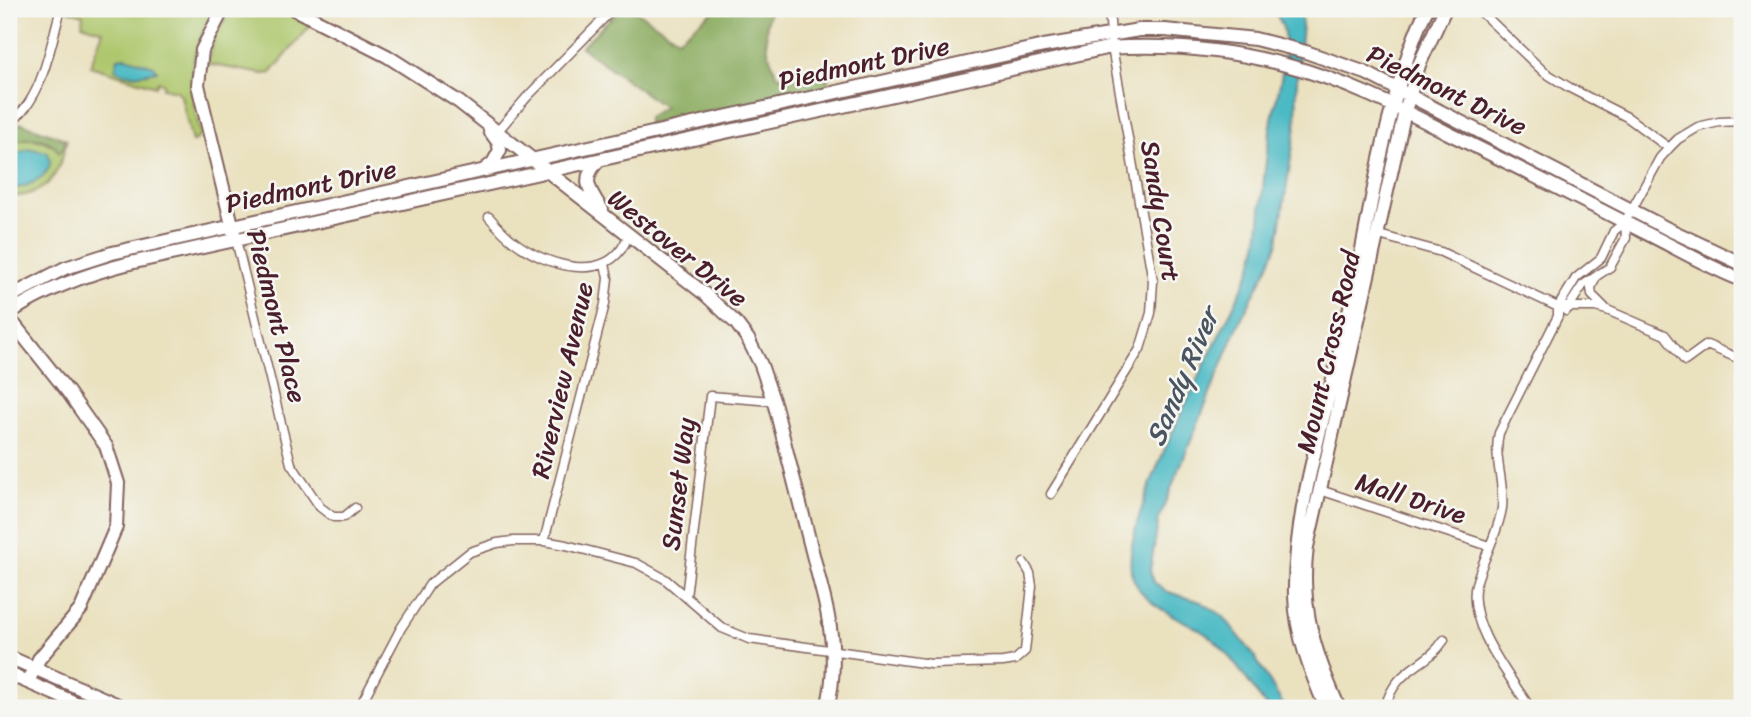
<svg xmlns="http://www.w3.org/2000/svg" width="1751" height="717" font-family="Sriracha,sans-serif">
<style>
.green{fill:#adc66b;stroke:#7c724b;stroke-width:2}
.forest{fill:#8aab5f;stroke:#6a6545;stroke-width:2}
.water{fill:#4cbac4;stroke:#4b6c78;stroke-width:2}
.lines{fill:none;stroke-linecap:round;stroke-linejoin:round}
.street-casing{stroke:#82635f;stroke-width:11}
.secondary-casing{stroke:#82635f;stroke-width:16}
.primary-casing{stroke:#82635f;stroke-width:16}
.street{stroke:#fff;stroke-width:8}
.secondary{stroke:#fff;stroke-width:12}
.primary{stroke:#fff;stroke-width:12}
.labels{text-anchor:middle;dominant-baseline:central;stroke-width:5;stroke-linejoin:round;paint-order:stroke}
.street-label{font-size:26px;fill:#4a1f2b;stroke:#f6f6f2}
.water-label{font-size:28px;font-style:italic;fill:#4b5561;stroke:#f6f6f2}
</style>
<rect width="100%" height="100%" fill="#f6f6f2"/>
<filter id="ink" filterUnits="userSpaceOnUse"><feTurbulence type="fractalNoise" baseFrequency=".0143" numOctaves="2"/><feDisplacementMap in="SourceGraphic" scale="14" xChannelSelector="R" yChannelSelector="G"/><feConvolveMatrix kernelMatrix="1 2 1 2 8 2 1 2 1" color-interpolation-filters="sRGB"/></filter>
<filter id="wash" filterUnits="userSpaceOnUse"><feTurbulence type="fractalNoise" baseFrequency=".00686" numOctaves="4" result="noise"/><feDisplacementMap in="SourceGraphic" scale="28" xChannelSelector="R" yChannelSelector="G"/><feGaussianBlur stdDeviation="1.57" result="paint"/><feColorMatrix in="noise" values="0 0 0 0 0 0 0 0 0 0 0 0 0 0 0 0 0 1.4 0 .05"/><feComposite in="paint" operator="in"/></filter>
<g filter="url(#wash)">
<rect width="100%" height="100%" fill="#eae1bf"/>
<path class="green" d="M66,9H214C187,60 187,80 201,136L192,142L181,96L177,91L163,88L164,84L158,81L156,86L90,66L103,31L82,24L83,15Z
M231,9H278L311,25L271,73L263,74L207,64L215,36Z
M25,138L44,141L57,148L66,142L65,139L67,140C58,175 50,195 9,197V143Z"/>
<path class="forest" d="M620,9H633L678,39L716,9H770C763,33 766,52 777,75L785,78L821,74L829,80L826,87L648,124V117L664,107L581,47Z
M21,123L65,139L64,147L59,153C50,134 25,138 9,143V128Z"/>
<path class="water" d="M1270,9H1300L1302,25L1297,75L1296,126L1278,242L1269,265L1240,321L1159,518L1150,570L1154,582L1165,591L1201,602L1223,616L1253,654L1285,708H1267C1252,687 1237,664 1219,645C1195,619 1147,614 1133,578C1112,527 1226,329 1250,271C1259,247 1260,222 1262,198C1265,171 1267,146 1272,119C1277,95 1293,43 1280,21C1278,16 1273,12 1270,9Z
M126,57L154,66L157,71C142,74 129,78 115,69L118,58Z
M31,149L47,152C60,172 27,190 9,188V155Z"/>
</g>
<g filter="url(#ink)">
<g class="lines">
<g class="street-casing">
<path id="street" d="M1478,9L1544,72L1570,88L1627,117L1669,148
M9,122C43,103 50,44 61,9
M497,132L527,97L613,9
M489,217C496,225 503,233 512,240C544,266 610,287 628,236
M1379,235L1441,252L1558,307H1595L1607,310L1665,335L1685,361L1707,345L1742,360
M236,240L291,464L320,507L333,517H344L355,508
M1595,279L1591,288L1592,295L1605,308
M1558,307L1576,278L1601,258L1614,231L1625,222L1660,158L1669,148L1678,139L1698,127L1719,122L1742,121
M1566,311L1583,285L1610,267L1626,238L1625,222
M1320,490L1489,546
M1051,494L1140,349L1151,313L1153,281L1112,47L1109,9
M544,541L605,304L608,278L605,264
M686,597L710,396L773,401
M359,708L401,628L430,584L470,552L497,543L513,541H544L566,545L636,563L665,579L722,628L749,639L931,664L1003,662L1015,660L1025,651L1032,586L1030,573L1024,563
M1385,708C1395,667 1426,668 1444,640
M1530,708C1510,676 1466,623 1476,584C1483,558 1498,534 1502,508C1505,483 1493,458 1499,433L1558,316V307"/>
</g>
<g class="secondary-casing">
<path id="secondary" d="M223,9L202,50L198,85L234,233
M294,9L387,56L459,102L706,295L736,323L748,339L761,365L775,406L824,598C833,635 837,671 827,708
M599,160C580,179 589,190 602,210
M484,170L493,163L500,150L498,142L490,131
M9,297L65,268L112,253L1044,46L1139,30H1165L1255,39L1306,52L1366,73L1668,229L1742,264
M9,313C46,289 86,274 130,263L1107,48C1167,44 1227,49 1286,65C1344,80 1399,108 1452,135C1516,166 1579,199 1642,231C1675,247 1708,267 1742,280
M9,318L68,392L106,446L118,483L116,527L81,609L39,659L28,682
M1326,708C1311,673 1296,635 1295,596C1293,508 1328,408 1347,321C1365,244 1375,165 1398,88C1406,61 1414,34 1427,9
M1339,708C1315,654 1299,607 1307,547L1405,111L1419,65L1445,9"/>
</g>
<g class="primary-casing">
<path id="primary" d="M9,657L125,708
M9,674L87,708"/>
</g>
<use href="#street" class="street"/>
<use href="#secondary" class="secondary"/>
<use href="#primary" class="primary"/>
</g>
</g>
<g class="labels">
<g class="street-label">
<text transform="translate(864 63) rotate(-12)">Piedmont Drive</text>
<text transform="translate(1447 90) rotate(26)">Piedmont Drive</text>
<text transform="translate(311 186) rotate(-12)">Piedmont Drive</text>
<text transform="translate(1161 211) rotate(81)">Sandy Court</text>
<text transform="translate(678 248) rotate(39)">Westover Drive</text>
<text transform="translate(277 316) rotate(76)">Piedmont Place</text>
<text transform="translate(1328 352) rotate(-77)">Mount Cross Road</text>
<text transform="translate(562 380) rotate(-77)">Riverview Avenue</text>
<text transform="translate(678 484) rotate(-83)">Sunset Way</text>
<text transform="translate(1411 498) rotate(18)">Mall Drive</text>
</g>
<g class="water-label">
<text transform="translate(1182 377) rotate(-67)">Sandy River</text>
</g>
</g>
<rect width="1751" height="717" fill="none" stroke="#f6f6f2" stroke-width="35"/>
</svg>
